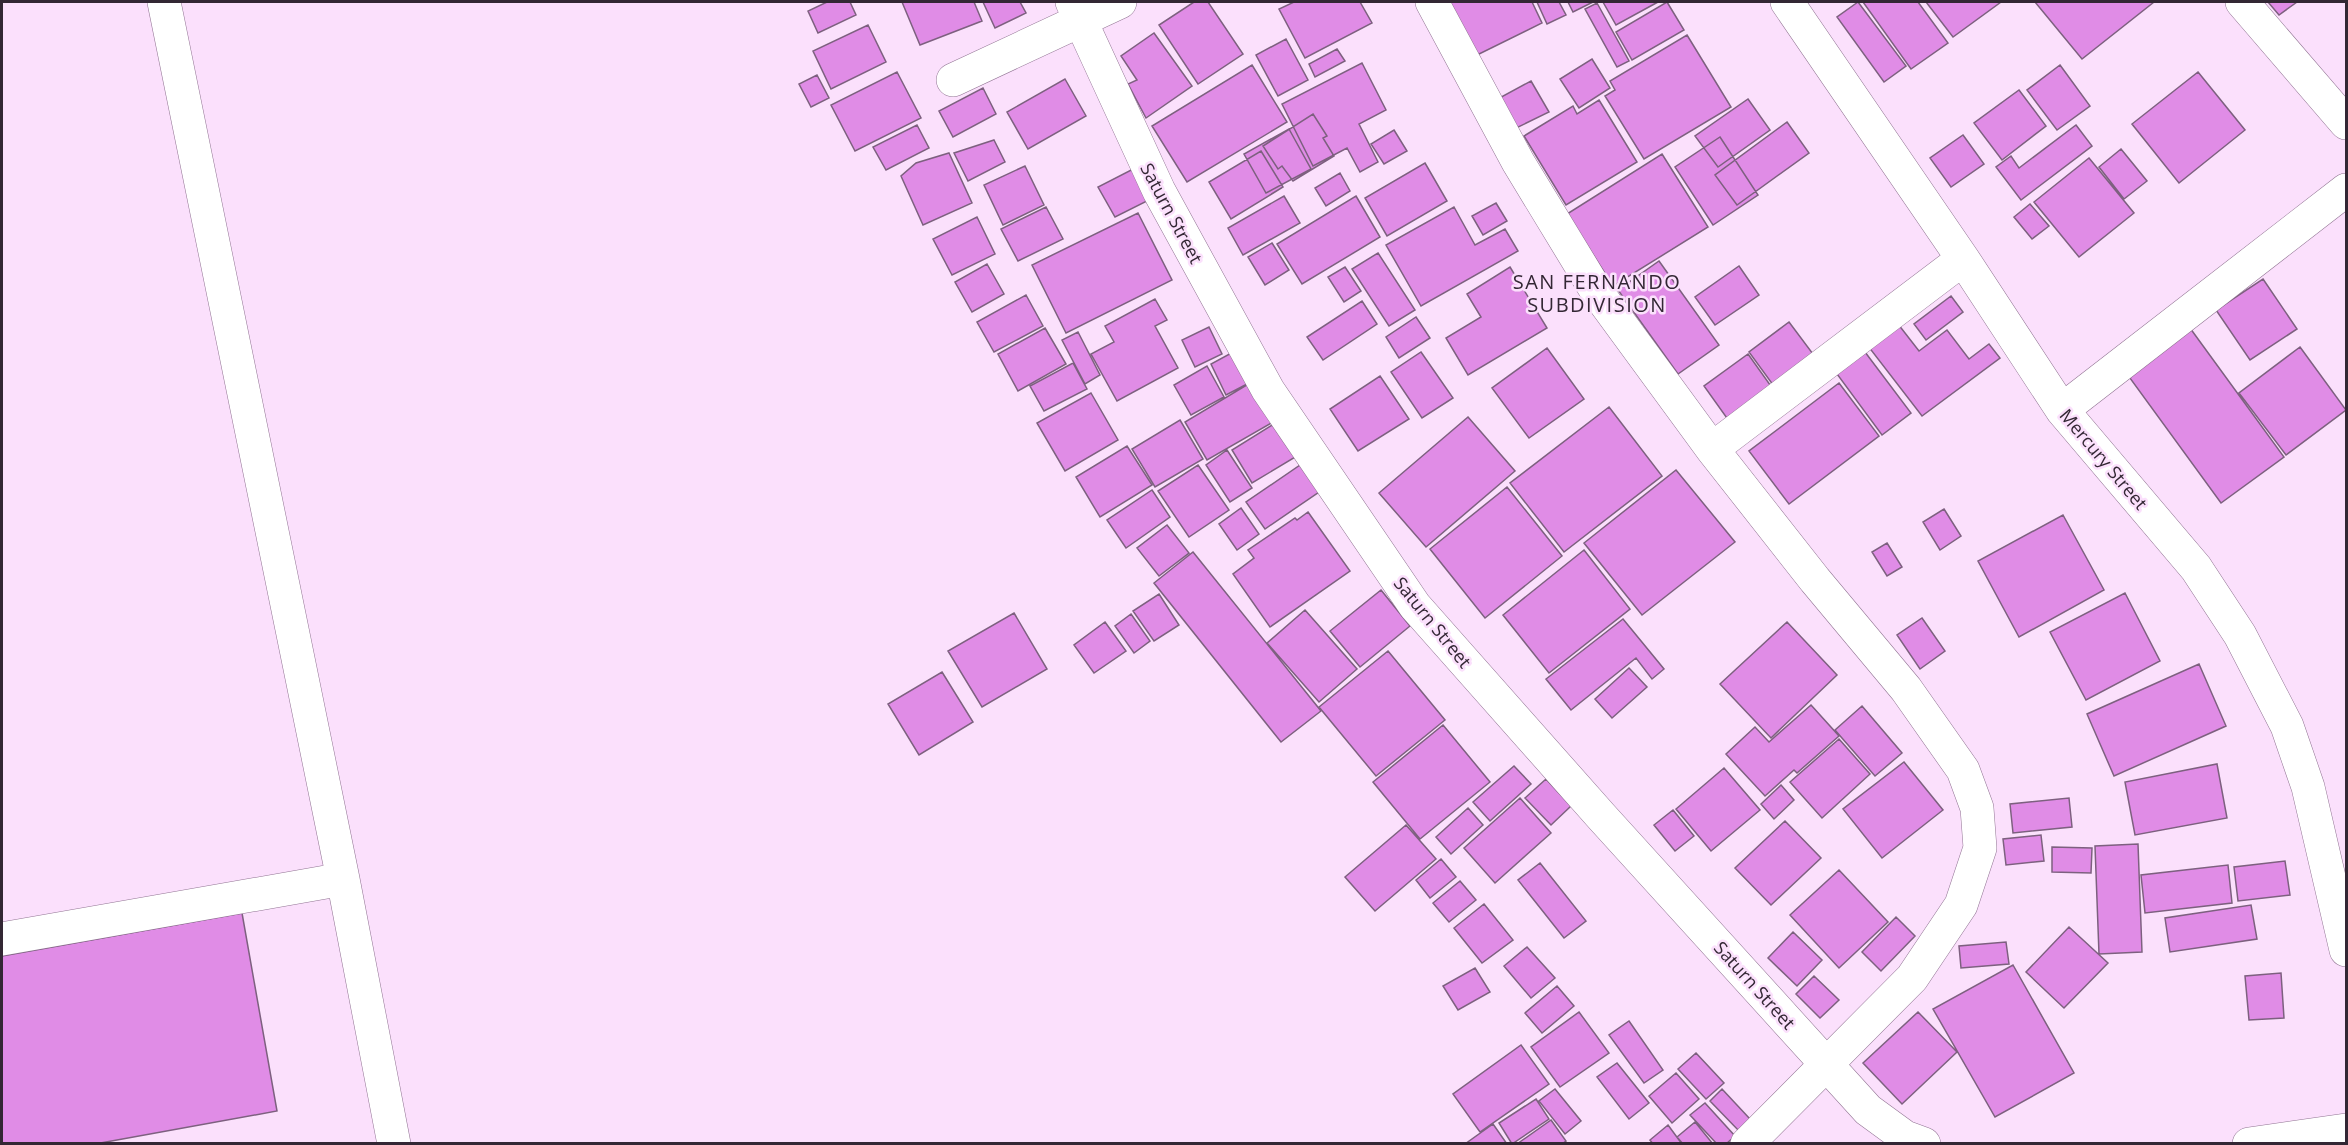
<svg xmlns="http://www.w3.org/2000/svg" width="2348" height="1145" font-family="'Open Sans',sans-serif">
<style>
.building{fill:#e08ce6;stroke:#7d607f;stroke-width:1.5}
.lines{fill:none;stroke-linecap:round;stroke-linejoin:round}
.minor-casing{stroke:#917493;stroke-width:34}
.minor{stroke:#fff;stroke-width:33}
.labels{text-anchor:middle;dominant-baseline:central;stroke-width:5;stroke-linejoin:round;paint-order:stroke}
.street-label{font-size:18px;fill:#332734;stroke:#fbe0fc}
.neighbourhood-label{font-size:20px;letter-spacing:1.5px;fill:#332734;stroke:#fbe0fc}
</style>
<rect width="100%" height="100%" fill="#fbe0fc"/>
<path class="building" d="M827,2H850L856,15L818,33L808,11Z
M902,2H974L982,21L920,45Z
M983,2H1020L1026,13L995,28Z
M1194,2H1208L1243,54L1198,84L1159,25Z
M1294,2H1360L1372,23L1305,58L1279,9Z
M1438,2H1532L1542,23L1471,58Z
M1537,2H1559L1566,15L1547,24Z
M1568,2H1593L1573,12Z
M1603,2H1658L1616,25Z
M1667,2L1684,30L1632,60L1616,32Z
M1858,2L1906,66L1884,82L1837,17Z
M1863,2H1918L1948,43L1911,69Z
M1926,2H2001L1953,37Z
M2035,2H2154L2082,59Z
M2268,2H2297L2279,15Z
M1597,3L1629,61L1617,67L1585,9Z
M868,25L886,62L831,89L813,51Z
M1154,33L1192,86L1146,118L1128,84L1137,80L1121,56Z
M1687,35L1731,107L1644,159L1605,96L1615,90L1610,81Z
M1286,39L1308,80L1278,96L1256,55Z
M1337,49L1345,61L1315,77L1309,64Z
M1592,59L1610,88L1579,108L1560,79Z
M1362,63L1386,110L1359,124L1378,162L1360,172L1347,148L1313,166L1282,104Z
M1252,65L1287,122L1187,182L1152,126Z
M2060,65L2090,106L2057,130L2027,90Z
M897,72L921,118L855,151L831,105Z
M2198,72L2245,130L2179,183L2132,124Z
M817,75L829,98L811,107L799,84Z
M1065,79L1086,116L1028,149L1007,112Z
M1531,81L1549,112L1508,132L1492,102Z
M983,88L996,114L953,137L939,111Z
M2019,90L2046,126L2002,160L1974,123Z
M1748,99L1770,130L1718,167L1695,136Z
M1599,100L1637,162L1566,205L1524,136L1573,106L1577,114Z
M1313,114L1327,136L1323,138L1334,156L1293,181L1282,166L1278,169L1263,146Z
M1787,122L1809,153L1737,205L1715,175Z
M917,125L929,148L886,170L873,147Z
M2076,125L2092,146L2021,200L1996,167L2011,156L2019,168Z
M1289,129L1311,169L1266,193L1244,154Z
M1394,130L1407,151L1384,164L1371,144Z
M1963,135L1984,164L1951,187L1930,158Z
M1720,137L1758,195L1713,225L1675,167Z
M994,140L1005,162L968,181L954,153Z
M2121,149L2147,181L2124,199L2099,167Z
M1261,151L1283,187L1231,219L1209,182Z
M949,153L972,203L923,225L901,176L916,163Z
M1662,154L1708,227L1613,286L1567,214Z
M2089,158L2134,213L2079,257L2034,202Z
M1425,163L1447,201L1387,236L1365,198Z
M1025,166L1044,205L1003,225L984,185Z
M1139,166L1155,197L1115,217L1098,187Z
M1340,173L1350,191L1326,206L1315,188Z
M1284,196L1300,223L1243,255L1228,228Z
M1356,196L1380,237L1302,284L1277,244Z
M1496,203L1507,221L1483,235L1472,216Z
M2030,204L2049,226L2032,239L2014,217Z
M1046,207L1063,239L1018,261L1001,229Z
M1454,207L1475,245L1505,229L1518,251L1421,306L1386,245Z
M1138,213L1172,280L1066,333L1032,265Z
M977,217L995,254L952,275L933,239Z
M1272,243L1289,270L1265,285L1248,257Z
M1378,253L1415,310L1389,326L1352,269Z
M1659,261L1719,345L1678,374L1618,290Z
M987,264L1004,294L972,312L955,282Z
M1739,266L1759,295L1715,325L1695,297Z
M1345,267L1361,291L1344,302L1328,277Z
M1510,267L1547,328L1468,375L1446,338L1481,317L1467,294Z
M2263,279L2297,329L2250,360L2216,310Z
M1026,295L1043,326L994,352L977,322Z
M1951,296L1963,312L1926,340L1914,324Z
M1155,299L1167,320L1155,326L1178,368L1117,401L1091,354L1114,342L1105,326Z
M1362,301L1377,324L1323,360L1307,337Z
M1416,317L1430,338L1399,358L1386,337Z
M1789,322L1816,358L1776,389L1749,352Z
M1898,324L1919,351L1947,330L1969,359L1989,344L2000,358L1922,416L1868,346Z
M1209,327L1222,354L1195,367L1182,340Z
M1045,328L1066,364L1018,391L998,354Z
M2190,328L2284,457L2221,503L2127,374Z
M1078,332L1100,375L1085,384L1062,340Z
M2300,347L2346,410L2286,455L2239,393Z
M1547,348L1584,399L1529,438L1492,388Z
M1235,351L1251,382L1226,395L1211,364Z
M1421,352L1453,398L1422,418L1391,372Z
M1865,352L1911,413L1882,435L1837,374Z
M1748,354L1773,389L1729,421L1704,386Z
M1073,363L1087,389L1044,411L1030,386Z
M1207,366L1224,397L1191,415L1174,385Z
M1380,376L1409,419L1358,451L1330,409Z
M1250,383L1273,422L1207,460L1185,422Z
M1839,383L1879,436L1789,504L1749,451Z
M1091,393L1118,440L1065,471L1037,423Z
M1609,407L1662,476L1564,552L1510,483Z
M1468,417L1515,471L1426,547L1379,493Z
M1282,419L1302,453L1252,483L1232,450Z
M1180,420L1203,459L1155,487L1132,449Z
M1127,446L1152,485L1100,517L1076,477Z
M1227,450L1252,488L1230,502L1206,465Z
M1303,463L1322,490L1265,529L1246,502Z
M1198,465L1229,510L1189,537L1158,491Z
M1676,470L1735,542L1642,615L1584,543Z
M1507,487L1562,556L1485,618L1430,549Z
M1152,490L1170,517L1126,548L1107,520Z
M1241,508L1259,534L1237,550L1219,524Z
M1944,509L1961,536L1940,550L1923,522Z
M1308,512L1350,571L1270,627L1233,574L1254,558L1248,550L1295,518L1297,520Z
M2063,515L2104,590L2019,637L1978,561Z
M1167,525L1189,553L1159,576L1137,548Z
M1887,543L1902,567L1887,576L1872,552Z
M1584,550L1630,609L1549,673L1503,615Z
M1193,552L1321,711L1281,742L1154,583Z
M1381,590L1410,626L1360,667L1330,631Z
M2125,593L2160,661L2086,700L2050,632Z
M1159,594L1179,625L1154,641L1133,611Z
M1305,610L1357,669L1319,702L1267,643Z
M1014,613L1047,669L982,707L948,651Z
M1131,614L1150,641L1134,653L1115,626Z
M1922,618L1945,651L1920,669L1897,635Z
M1623,619L1664,669L1652,679L1636,658L1571,710L1546,679Z
M1105,622L1126,651L1094,673L1074,645Z
M1787,622L1837,675L1771,738L1720,684Z
M1388,651L1445,720L1376,776L1319,707Z
M2199,664L2226,726L2114,776L2087,714Z
M1629,668L1647,687L1612,718L1595,699Z
M942,672L973,722L919,755L888,704Z
M1811,705L1839,736L1797,773L1794,770L1765,796L1726,754L1755,727L1769,742Z
M1862,706L1902,753L1875,776L1835,730Z
M1443,725L1490,782L1420,839L1373,782Z
M1839,739L1870,774L1822,818L1790,782Z
M1904,762L1943,810L1882,858L1843,809Z
M2217,764L2227,818L2135,835L2125,782Z
M1514,766L1531,784L1490,821L1473,802Z
M1724,768L1760,810L1711,851L1676,809Z
M1546,779L1571,806L1551,825L1525,798Z
M1781,785L1794,800L1774,819L1761,804Z
M1520,798L1551,833L1495,883L1464,848Z
M2069,798L2072,827L2013,833L2010,804Z
M1468,808L1483,825L1451,854L1436,837Z
M1673,810L1694,836L1675,851L1654,825Z
M1785,821L1821,858L1771,905L1735,868Z
M1406,825L1436,859L1375,911L1345,877Z
M2041,835L2044,861L2006,865L2003,839Z
M2138,844L2142,952L2099,954L2095,846Z
M2052,847L2092,848L2091,873L2052,872Z
M1441,859L1456,877L1430,898L1416,880Z
M2285,861L2290,895L2238,901L2234,867Z
M1540,863L1586,921L1564,938L1518,880Z
M2228,865L2232,903L2145,913L2141,875Z
M1839,870L1888,922L1839,968L1790,915Z
M1460,881L1476,900L1449,922L1433,903Z
M1484,904L1513,940L1482,963L1454,928Z
M2251,905L2257,939L2170,952L2165,918Z
M242,913L277,1111L95,1144H2V956Z
M1896,917L1915,936L1881,971L1862,952Z
M2069,927L2108,963L2064,1008L2026,972Z
M1793,932L1822,960L1797,986L1768,958Z
M2006,942L2009,964L1961,968L1959,946Z
M1527,947L1555,978L1531,998L1504,966Z
M2013,965L2074,1073L1995,1117L1933,1009Z
M1475,968L1490,992L1458,1010L1443,986Z
M2281,973L2284,1018L2249,1020L2245,976Z
M1814,976L1839,1000L1820,1018L1796,994Z
M1557,986L1574,1006L1542,1033L1525,1013Z
M1579,1012L1609,1053L1560,1087L1531,1047Z
M1918,1012L1957,1052L1902,1104L1863,1063Z
M1629,1021L1663,1070L1644,1083L1609,1035Z
M1521,1045L1549,1084L1480,1132L1453,1094Z
M1696,1053L1724,1083L1706,1099L1678,1069Z
M1617,1063L1649,1103L1629,1119L1597,1077Z
M1676,1073L1699,1099L1672,1123L1649,1096Z
M1555,1089L1581,1121L1565,1134L1539,1101Z
M1722,1089L1750,1119L1739,1131L1710,1101Z
M1536,1099L1549,1119L1512,1144L1499,1123Z
M1705,1103L1735,1136L1726,1144H1717L1690,1115Z
M1551,1120L1566,1141L1562,1144H1517Z
M1695,1122L1713,1144H1683L1677,1137Z
M1493,1124L1507,1144H1465Z
M1668,1125L1682,1144H1653L1650,1140Z"/>
<g class="lines">
<g class="minor-casing">
<path id="minor" d="M164,2L343,879L394,1144
M1072,2L1159,191L1268,390L1415,606L1601,816L1868,1110L1905,1137L1924,1144
M1432,2L1518,162L1597,292L1712,449L1815,580L1906,689L1963,770L1977,808L1980,848L1961,905L1912,978L1747,1144
M1787,2L1963,259L2062,410L2196,568L2240,635L2287,726L2308,787L2346,950
M2242,2L2346,123
M953,80L1120,2
M2062,410L2346,190
M1712,449L1963,259
M2,939L343,879
M2249,1144L2346,1130"/>
</g>
<use href="#minor" class="minor"/>
</g>
<g class="labels">
<g class="street-label">
<text transform="translate(1172 213) rotate(62)">Saturn Street</text>
<text transform="translate(2104 459) rotate(50)">Mercury Street</text>
<text transform="translate(1433 622) rotate(51)">Saturn Street</text>
<text transform="translate(1755 985) rotate(48)">Saturn Street</text>
</g>
<g class="neighbourhood-label">
<text x="1597" y="281">SAN FERNANDO<tspan x="1597" dy="23">SUBDIVISION</tspan></text>
</g>
</g>
<rect width="2348" height="1145" fill="none" stroke="#332734" stroke-width="6"/>
</svg>
